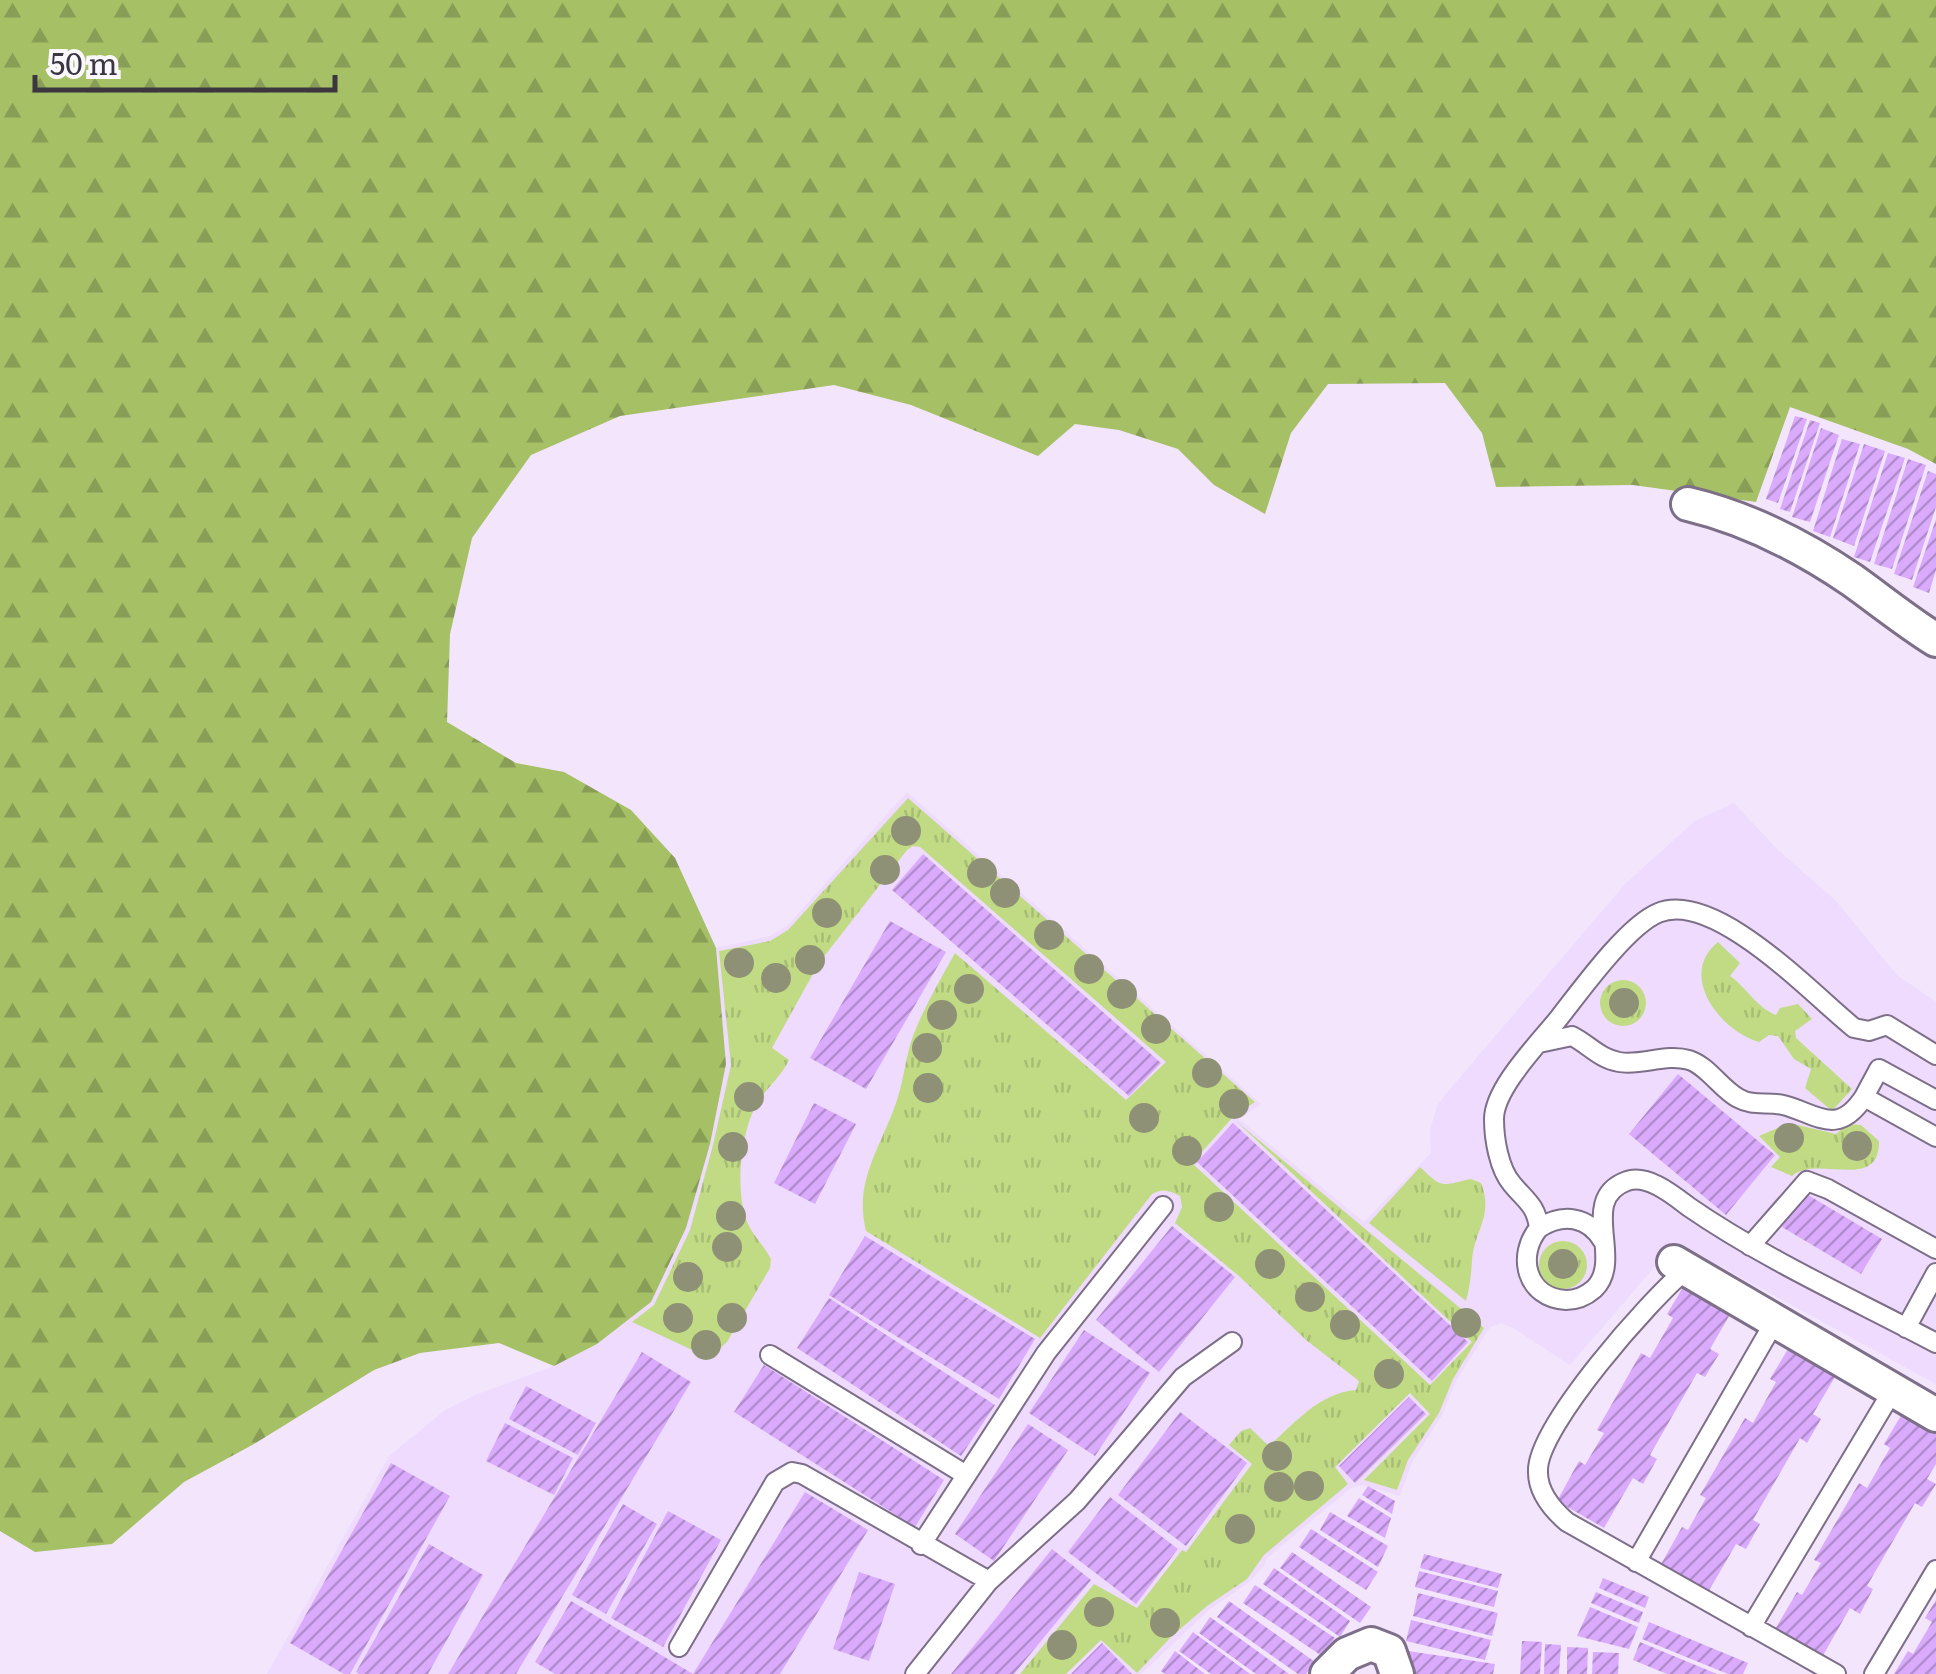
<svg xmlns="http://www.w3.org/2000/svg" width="1936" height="1674" font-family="Literata,serif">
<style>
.built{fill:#eedbfe}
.grass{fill:url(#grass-tufts)}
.forest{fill:url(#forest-firs)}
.building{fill:url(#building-hatch)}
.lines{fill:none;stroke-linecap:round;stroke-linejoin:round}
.lane-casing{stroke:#7d6f88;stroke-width:22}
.street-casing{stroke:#7d6f88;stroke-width:38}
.lane{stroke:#fff;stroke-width:18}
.street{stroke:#fff;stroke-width:32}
.tree{fill:#8e9175}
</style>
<defs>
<pattern id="grass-tufts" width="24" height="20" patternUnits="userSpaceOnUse" patternTransform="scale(2.5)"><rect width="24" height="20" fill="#c1db85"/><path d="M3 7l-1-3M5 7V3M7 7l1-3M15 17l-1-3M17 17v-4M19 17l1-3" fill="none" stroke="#a7bd74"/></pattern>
<pattern id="forest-firs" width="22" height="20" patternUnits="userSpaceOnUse" patternTransform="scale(2.5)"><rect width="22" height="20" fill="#a5c065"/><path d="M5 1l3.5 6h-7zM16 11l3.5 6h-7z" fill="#889d55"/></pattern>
<pattern id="building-hatch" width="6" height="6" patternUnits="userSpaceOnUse" patternTransform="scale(2.5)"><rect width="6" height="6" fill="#daabfd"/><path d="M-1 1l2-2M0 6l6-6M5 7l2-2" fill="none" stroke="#b28cce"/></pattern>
</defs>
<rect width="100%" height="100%" fill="#f2e5fc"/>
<path class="built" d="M907,792L1261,1104L1239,1119L1364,1222L1431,1153L1430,1131L1437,1106L1445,1095L1625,884L1695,821L1734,803L1778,850L1836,901L1897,975L1936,1002V1384L1682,1245L1670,1249L1570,1365L1515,1329L1501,1323L1490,1327L1456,1381L1442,1415L1412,1462L1400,1496L1363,1485L1351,1488L1267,1558L1264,1566L1248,1583L1210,1609L1141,1674H267L389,1456L445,1410L475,1395L554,1366L597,1344L651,1302L710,1144L726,1064L716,948L770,936L788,925Z"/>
<path class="grass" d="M908,798L1255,1102L1233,1117L1192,1163L1430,1385L1472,1342L1236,1121L1484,1328L1453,1379L1439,1413L1408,1460L1397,1490L1364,1480L1430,1414L1410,1393L1335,1467L1348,1484L1264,1555L1247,1579L1207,1606L1171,1637L1137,1673L1101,1640L1066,1674H1020L1094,1584L1137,1608L1182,1550L1186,1552L1252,1464L1229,1445L1241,1431L1250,1428L1269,1446C1295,1423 1319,1393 1356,1390L1359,1381L1306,1340L1240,1277L1175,1223L1182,1207L1180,1196C1169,1190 1163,1188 1152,1194L1040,1338L866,1231C853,1179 883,1145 898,1097C904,1077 906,1056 913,1036C924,1007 940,980 955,953L1126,1100L1166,1062L920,847L913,846L907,850L819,963L772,1048L789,1060C781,1077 766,1088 757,1104C740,1132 734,1198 749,1226C755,1238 765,1247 771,1259L770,1268L727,1342L712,1356L703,1355L632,1322L654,1305L690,1230L713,1145L731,1065L719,951L770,941L788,930Z
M1718,942L1740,963L1730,976C1747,988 1756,1007 1776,1015L1780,1008L1798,1004L1812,1019L1795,1031L1796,1038L1852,1089L1832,1111L1805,1088L1811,1069L1794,1059L1778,1036L1769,1035L1759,1042C1720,1031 1677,975 1718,942Z
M1600 1003a23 23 0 1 1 46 0a23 23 0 1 1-46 0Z
M1789,1123L1836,1134L1848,1124L1861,1125L1879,1141C1880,1193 1816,1154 1792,1176L1771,1167L1780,1157L1759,1136Z
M1420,1167C1444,1190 1441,1185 1471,1179L1481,1183C1494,1216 1474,1230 1472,1261C1471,1275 1470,1287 1466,1301L1369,1223Z
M1539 1265a24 24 0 1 1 48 0a24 24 0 1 1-48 0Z"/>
<path class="forest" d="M0,0H1936V464L1908,449L1790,407L1756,502L1633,485L1496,487L1482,433L1445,383L1328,384L1291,433L1265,514L1214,485L1178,449L1119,430L1075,424L1038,456L911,405L834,385L620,416L531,455L472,538L450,634L447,722L516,763L564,772L631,810L675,858L716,948L726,1064L710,1144L686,1228L651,1302L597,1344L554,1366L499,1343L420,1353L374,1370L254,1444L184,1482L112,1544L35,1552L0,1531Z"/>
<path class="building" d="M1795,416L1807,419L1778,503L1766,499Z
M1810,420L1820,423L1790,512L1780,509Z
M1821,428L1839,435L1810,522L1792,517Z
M1842,439L1860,444L1830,537L1813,531Z
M1864,444L1885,451L1854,546L1833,538Z
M1888,453L1905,458L1870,562L1854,557Z
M1908,459L1926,465L1892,569L1874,564Z
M1928,471L1936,474V507L1912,580L1894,574Z
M1936,519V570L1929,593L1913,587Z
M923,854L1161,1063L1129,1096L892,890Z
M890,921L946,952L866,1089L810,1058Z
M1678,1074L1775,1155L1726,1215L1629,1134Z
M814,1103L856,1124L815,1204L774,1183Z
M1233,1123L1468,1342L1432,1381L1197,1162Z
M1803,1192L1882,1239L1861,1274L1782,1227Z
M1172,1226L1235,1277L1159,1372L1096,1320Z
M865,1236L1035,1339L999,1399L829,1295Z
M1685,1284L1732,1311L1710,1349L1719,1354L1705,1377L1697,1373L1650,1455L1657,1459L1643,1484L1633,1478L1604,1528L1557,1501L1579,1461L1585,1465L1604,1433L1597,1430L1641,1353L1650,1358L1673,1318L1667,1314Z
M829,1298L995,1405L961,1456L797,1348Z
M1084,1330L1150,1373L1095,1456L1029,1413Z
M1788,1349L1835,1377L1813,1414L1821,1419L1807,1443L1800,1438L1753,1520L1760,1524L1746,1549L1736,1544L1707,1594L1660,1566L1682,1527L1688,1530L1706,1498L1700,1495L1745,1418L1753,1423L1776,1382L1770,1379Z
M642,1352L691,1382L516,1674H448Z
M764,1365L944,1480L915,1527L734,1412Z
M526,1386L596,1423L578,1455L509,1419Z
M1409,1397L1426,1414L1355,1483L1339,1466Z
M1180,1412L1247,1463L1186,1546L1118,1495Z
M1902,1414L1936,1434V1464L1927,1479L1936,1484L1922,1507L1915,1503L1867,1586L1873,1589L1860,1614L1850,1608L1821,1659L1774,1631L1797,1592L1802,1595L1821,1563L1814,1560L1859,1483L1867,1488L1890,1448L1884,1444Z
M505,1423L573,1458L554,1495L486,1461Z
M1028,1424L1068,1450L994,1561L955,1534Z
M391,1463L450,1496L350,1674H344L290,1643Z
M1368,1486L1395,1501L1392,1514L1362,1495Z
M805,1492L868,1530L780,1674H555L535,1662L571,1601L693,1674Z
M1110,1497L1178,1549L1136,1604L1068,1552Z
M1359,1498L1391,1518L1385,1538L1347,1516Z
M623,1504L657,1524L606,1614L572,1595Z
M668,1511L721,1540L663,1647L611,1618Z
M1330,1512L1388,1546L1378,1567L1320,1530Z
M1311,1529L1378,1572L1366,1590L1299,1547Z
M429,1544L483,1575L428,1674H359L356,1672Z
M1052,1549L1091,1580L1014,1674H951Z
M1292,1552L1371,1607L1360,1623L1280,1568Z
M1424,1554L1502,1574L1498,1588L1420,1568Z
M1274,1568L1350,1621L1340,1637L1263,1584Z
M1419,1571L1498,1591L1494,1607L1415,1587Z
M859,1572L895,1584L869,1661L833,1649Z
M1603,1578L1649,1597L1645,1608L1599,1588Z
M1255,1585L1335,1638L1322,1656L1243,1603Z
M1596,1592L1643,1612L1639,1623L1591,1603Z
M1418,1593L1498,1613L1492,1636L1413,1616Z
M1936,1600V1674H1894L1908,1651L1913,1654L1932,1622L1925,1618Z
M1229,1601L1315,1662L1306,1674H1298L1217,1617Z
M1590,1607L1638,1627L1629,1649L1577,1636Z
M1210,1617L1289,1674H1256L1199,1633Z
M1411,1620L1491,1640L1485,1660L1406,1641Z
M1649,1622L1748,1663L1743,1674H1728L1642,1639Z
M1193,1632L1250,1674H1211L1179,1651Z
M1522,1641L1542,1642L1540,1674H1520Z
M1640,1642L1717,1674H1667L1633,1660Z
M1102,1643L1132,1674H1071Z
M1545,1644L1561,1645L1559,1674H1544Z
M1567,1647L1588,1648L1587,1674H1567Z
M1175,1651L1205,1674H1165L1161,1671Z
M1408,1651L1495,1664L1493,1674H1405Z
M1593,1652L1619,1653L1618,1674H1592Z"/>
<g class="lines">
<g class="lane-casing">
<path id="lane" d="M1539,1043L1572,1036C1588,1044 1600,1059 1619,1062C1642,1066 1666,1053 1689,1060C1708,1066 1721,1089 1738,1098C1754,1107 1766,1101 1783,1105C1816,1113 1837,1138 1864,1097
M1936,1055L1887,1025L1869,1031L1854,1028C1812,994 1714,889 1658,913C1627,926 1581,990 1559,1018C1540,1042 1494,1088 1494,1119C1494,1139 1499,1169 1512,1184C1526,1201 1536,1205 1539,1228C1516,1255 1526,1298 1566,1300C1577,1300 1586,1296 1594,1289C1625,1260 1577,1199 1627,1181C1648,1174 1673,1195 1689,1207C1766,1260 1853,1299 1936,1343
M1936,1100L1879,1069L1864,1097L1936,1137
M1539,1228C1563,1213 1588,1216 1603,1241
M1750,1246L1807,1181L1828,1189L1936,1249
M1687,1269C1651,1298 1538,1426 1538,1470C1537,1492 1552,1509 1567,1522L1836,1674
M1906,1328L1936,1273
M770,1355L966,1475
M921,1545L1046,1353L1163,1206
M1636,1562L1775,1321
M1751,1627L1893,1390
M679,1647L775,1482L792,1472L802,1474L989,1581
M915,1674L989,1581L1077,1501L1183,1377L1232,1342
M1874,1674L1936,1570"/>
</g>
<g class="street-casing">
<path id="street" d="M1688,504C1747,518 1802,546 1852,580C1880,600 1907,622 1936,640
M1674,1262L1936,1415
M1327,1674L1347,1654L1371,1644L1389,1651L1397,1674"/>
</g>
<use href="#lane" class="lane"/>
<use href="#street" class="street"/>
</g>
<g class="tree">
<circle cx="906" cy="831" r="15"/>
<circle cx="885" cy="870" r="15"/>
<circle cx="982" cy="873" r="15"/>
<circle cx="1005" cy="893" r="15"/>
<circle cx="827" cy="913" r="15"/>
<circle cx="1049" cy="935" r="15"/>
<circle cx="810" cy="960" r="15"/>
<circle cx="739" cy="963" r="15"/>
<circle cx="1089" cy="969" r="15"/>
<circle cx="776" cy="978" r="15"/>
<circle cx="969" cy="989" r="15"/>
<circle cx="1122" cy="994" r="15"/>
<circle cx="1624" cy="1003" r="15"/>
<circle cx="942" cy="1015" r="15"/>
<circle cx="1156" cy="1029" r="15"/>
<circle cx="927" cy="1048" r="15"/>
<circle cx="1207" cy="1073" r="15"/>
<circle cx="928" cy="1088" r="15"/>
<circle cx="749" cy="1097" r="15"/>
<circle cx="1234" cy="1104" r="15"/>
<circle cx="1144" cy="1118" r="15"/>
<circle cx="1789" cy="1138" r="15"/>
<circle cx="1857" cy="1146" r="15"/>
<circle cx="733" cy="1147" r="15"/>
<circle cx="1187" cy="1151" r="15"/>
<circle cx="1219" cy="1207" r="15"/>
<circle cx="731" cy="1216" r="15"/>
<circle cx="727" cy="1247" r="15"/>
<circle cx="1270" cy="1264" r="15"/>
<circle cx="1563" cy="1264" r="15"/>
<circle cx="688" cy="1277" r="15"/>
<circle cx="1310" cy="1297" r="15"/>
<circle cx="678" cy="1318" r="15"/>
<circle cx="732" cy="1318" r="15"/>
<circle cx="1466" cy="1323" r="15"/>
<circle cx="1345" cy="1325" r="15"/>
<circle cx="706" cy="1345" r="15"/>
<circle cx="1389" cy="1374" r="15"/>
<circle cx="1277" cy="1456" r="15"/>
<circle cx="1309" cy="1486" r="15"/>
<circle cx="1279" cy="1487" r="15"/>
<circle cx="1240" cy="1529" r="15"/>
<circle cx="1099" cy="1612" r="15"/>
<circle cx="1165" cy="1623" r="15"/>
<circle cx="1062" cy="1645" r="15"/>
</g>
<path d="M35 75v15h300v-15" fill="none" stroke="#3c3641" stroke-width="5"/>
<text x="50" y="75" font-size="30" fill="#3c3641" stroke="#faf7fd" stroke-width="8" paint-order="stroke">50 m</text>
</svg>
